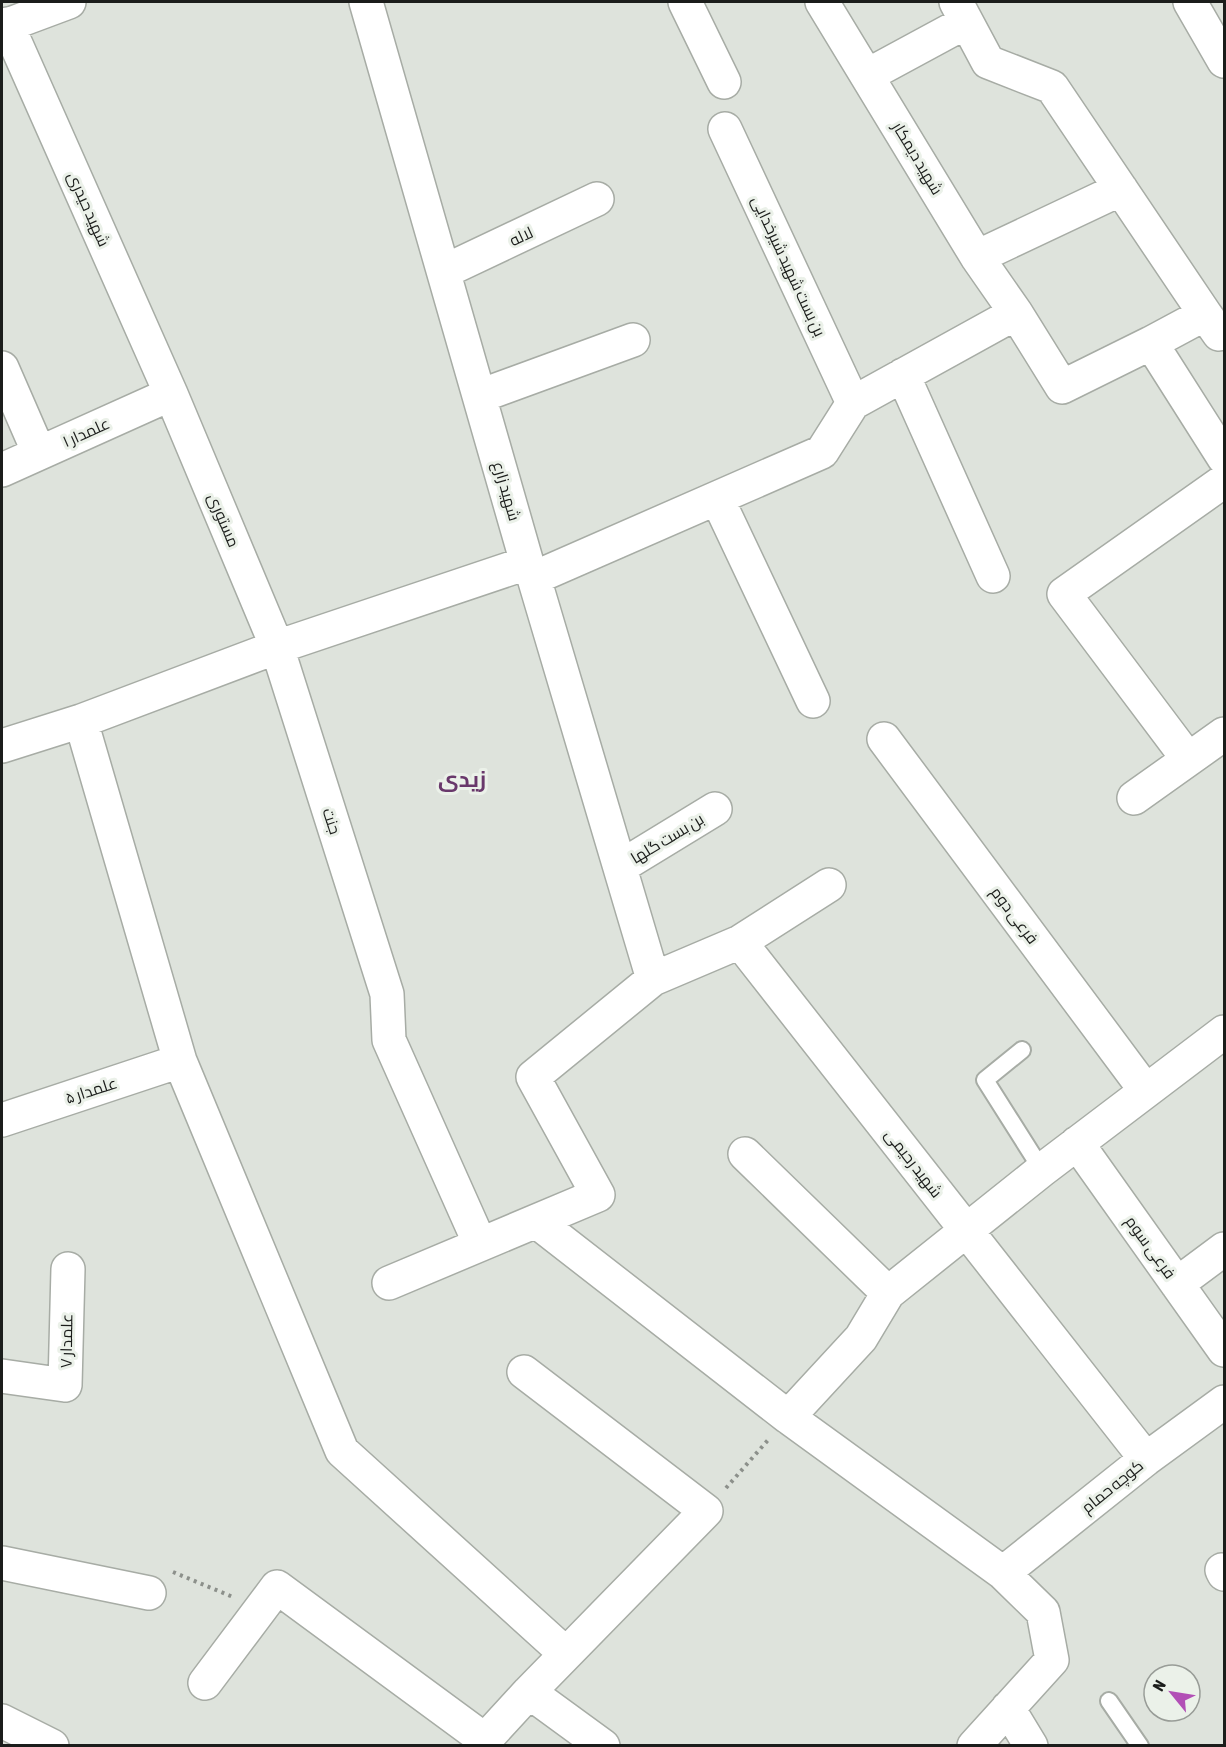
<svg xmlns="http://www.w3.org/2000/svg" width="1226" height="1747" font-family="'Asap Condensed',Cairo,sans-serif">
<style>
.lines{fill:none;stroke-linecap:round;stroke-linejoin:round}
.lane-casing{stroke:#a7aca5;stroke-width:20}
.street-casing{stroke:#a7aca5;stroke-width:36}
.path{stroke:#8c908b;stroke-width:4;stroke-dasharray:3 4.5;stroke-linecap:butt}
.lane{stroke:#fff;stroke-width:16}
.street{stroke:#fff;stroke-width:33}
.labels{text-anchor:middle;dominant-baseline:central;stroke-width:6;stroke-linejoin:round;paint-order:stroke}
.street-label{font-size:16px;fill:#1b1d1b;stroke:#ebf1e9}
.district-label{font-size:22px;font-weight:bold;fill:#69386b;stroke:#ebf1e9}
</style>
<rect width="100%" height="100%" fill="#dee3dc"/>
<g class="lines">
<g class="lane-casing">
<path id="lane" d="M1022,1050L985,1080L1042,1170
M1109,1701L1140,1746"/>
</g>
<g class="street-casing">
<path id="street" d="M366,2L527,563L534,578L653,979
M685,2L724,82
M822,2L977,257L1016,313L1062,387L1151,343L1205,314L1219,334L1224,330
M956,2L988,62L1052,87L1205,314
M1190,2L1224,61
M7,24L171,394L277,647L387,994L389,1040L480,1244
M2,27L69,2
M868,75L966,22
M725,129L853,403
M977,257L1121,189
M445,271L597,199
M1151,343L1224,458
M2,368L39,453
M903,375L993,576
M480,396L633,340
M2,470L171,394
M717,498L813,701
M534,578L822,452L853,403L1016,313
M81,721L180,1061L342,1451L566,1654
M884,739L1146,1091
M2,746L81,721L277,647L527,563
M1188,759L1064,594L1224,481
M1134,798L1224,734
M620,867L715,809
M740,942L829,885
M2,1120L180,1061
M1077,1143L1224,1350
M745,1154L888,1293
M536,1221L788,1417L1003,1573L1043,1612L1052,1660L974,1746
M389,1283L598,1195L533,1077L653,979L740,942L1146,1459
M1177,1284L1224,1249
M2,1376L65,1385L68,1269
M788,1417L861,1338L888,1293L1042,1170L1224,1032
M2,1563L149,1593
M1222,1570L1224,1574
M1003,1573L1146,1459L1224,1402
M205,1683L277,1587L485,1740L529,1692L706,1511L524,1372
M529,1692L603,1746
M1008,1708L1031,1746
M2,1721L52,1746"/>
</g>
<path class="path" d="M726,1488L768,1440
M173,1572L233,1597"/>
<use href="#lane" class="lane"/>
<use href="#street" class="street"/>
</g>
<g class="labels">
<g class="street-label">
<text transform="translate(918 158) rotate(59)">شهید دیمکار</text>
<text transform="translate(89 209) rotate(66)">شهید حیدری</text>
<text transform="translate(521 236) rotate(-25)">لاله</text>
<text transform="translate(789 266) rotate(65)">بن بست شهید شیرخدایی</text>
<text transform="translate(86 432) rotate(-24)">علمدار ۱</text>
<text transform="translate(507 491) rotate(74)">شهید زارع</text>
<text transform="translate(224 520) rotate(67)">مستوری</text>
<text transform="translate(332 821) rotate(72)">جنت</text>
<text transform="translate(667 838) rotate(-31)">بن بست گلها</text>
<text transform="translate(1015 915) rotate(53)">فرعی دوم</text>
<text transform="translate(91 1090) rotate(-18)">علمدار ۵</text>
<text transform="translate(914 1163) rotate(52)">شهید رحیمی</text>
<text transform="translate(1151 1247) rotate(54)">فرعی سوم</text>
<text transform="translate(66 1341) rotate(-89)">علمدار ۷</text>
<text transform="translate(1112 1486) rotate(-39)">کوچه حمام</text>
</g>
<g class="district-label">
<text x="462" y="779">زیدی</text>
</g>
</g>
<rect width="1226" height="1747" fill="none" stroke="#1b1d1b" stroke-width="6"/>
<g transform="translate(1172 1693) rotate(300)"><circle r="28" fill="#ebf1e9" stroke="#989c97" stroke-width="1.5"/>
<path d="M0-4.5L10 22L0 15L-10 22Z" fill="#b24fb6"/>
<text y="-9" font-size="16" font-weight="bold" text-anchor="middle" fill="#1b1d1b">N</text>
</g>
</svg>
